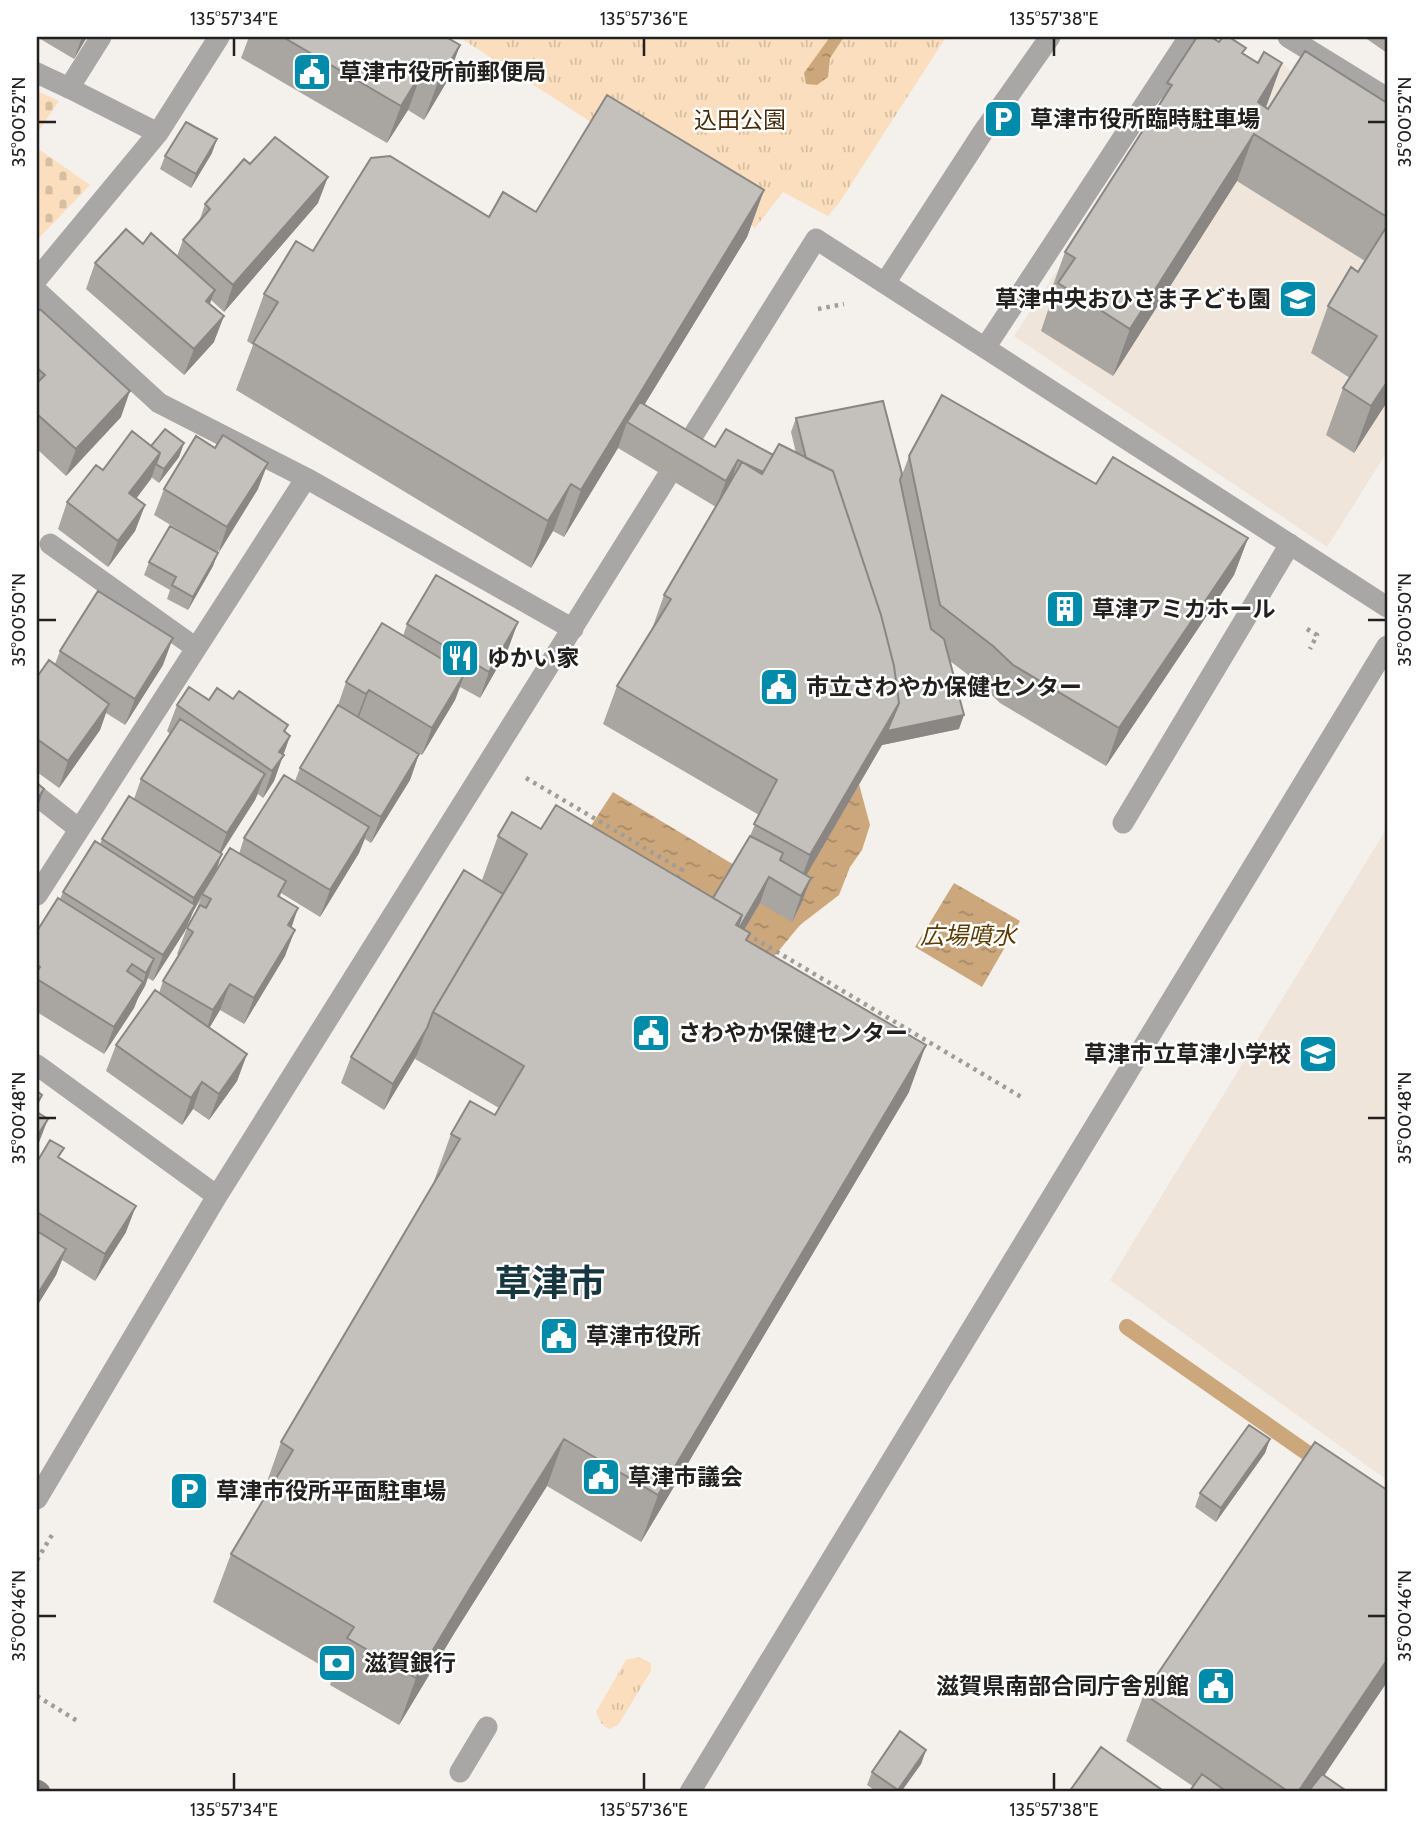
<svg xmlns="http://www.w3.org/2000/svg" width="1424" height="1829" font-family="Cabin,'Noto Sans JP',sans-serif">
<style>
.built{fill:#efe5db}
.grass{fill:url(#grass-tufts)}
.cemetery{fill:url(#cemetery-stones)}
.water{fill:url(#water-ripples)}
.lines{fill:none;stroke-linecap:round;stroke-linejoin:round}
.stream{stroke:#cda77c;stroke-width:16}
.path{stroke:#9f9c99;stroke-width:4.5;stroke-dasharray:3.5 5;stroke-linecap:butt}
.service{stroke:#a9a7a5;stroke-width:21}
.minor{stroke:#a9a7a5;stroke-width:21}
.tertiary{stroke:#a9a7a5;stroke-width:21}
.secondary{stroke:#868381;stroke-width:21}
.wall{fill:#a9a5a1}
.shaded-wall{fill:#898683}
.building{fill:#c4c0bb;stroke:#898683;stroke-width:2}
.ticks{fill:none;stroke:#232120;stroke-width:2.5}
.labels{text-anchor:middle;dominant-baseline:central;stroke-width:5;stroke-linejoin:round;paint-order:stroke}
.poi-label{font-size:23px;font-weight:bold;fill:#232120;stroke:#fff;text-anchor:start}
.park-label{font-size:23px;fill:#472d09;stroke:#fff}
.water-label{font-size:24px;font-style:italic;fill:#5f3b01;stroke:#fff}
.town-label{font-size:37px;font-weight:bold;fill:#17363f;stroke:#fff}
.neatline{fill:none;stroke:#232120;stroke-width:2.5}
.ticks-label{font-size:18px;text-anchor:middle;fill:#232120}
</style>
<defs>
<pattern id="grass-tufts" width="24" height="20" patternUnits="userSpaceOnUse" patternTransform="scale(1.75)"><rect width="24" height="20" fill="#fadebd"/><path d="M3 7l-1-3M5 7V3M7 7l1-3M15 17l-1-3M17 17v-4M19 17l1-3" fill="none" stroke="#d6bea2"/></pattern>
<pattern id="cemetery-stones" width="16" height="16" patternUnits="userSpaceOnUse" patternTransform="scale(1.75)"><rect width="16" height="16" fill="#fadebd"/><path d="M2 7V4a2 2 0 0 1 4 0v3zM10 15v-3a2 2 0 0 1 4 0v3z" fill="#d6bea2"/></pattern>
<pattern id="water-ripples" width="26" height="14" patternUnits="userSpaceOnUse" patternTransform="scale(1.75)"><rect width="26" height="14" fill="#cda77c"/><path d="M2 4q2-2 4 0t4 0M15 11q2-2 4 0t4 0" fill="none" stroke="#a68865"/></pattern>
</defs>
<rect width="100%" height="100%" fill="#f4f0ec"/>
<path class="built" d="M1197,58L1281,62L1293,73L1387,128V452L1327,547L1014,336Z
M1387,828V1480L1110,1280Z"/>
<path class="grass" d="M459,37H946L839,203L828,216L783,192L755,228Z
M639,1657L651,1663V1671L618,1725L609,1729L601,1723L596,1712L626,1660Z"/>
<path class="cemetery" d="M37,91L59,101L37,133Z
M37,148L90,185L37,240Z"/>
<path class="water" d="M830,37H844L830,58L828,77L817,85L806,84L804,73Z
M859,784L870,825L862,850L850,867L839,895L800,925L767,965L564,867L613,792L789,898Z
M954,883L1020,921L982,987L915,947Z"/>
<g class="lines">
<path class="stream" d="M1127,1327L1323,1464"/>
<path class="path" d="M818,309L844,304
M1307,629L1317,635L1310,649
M526,778L682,870L675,882
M747,934L1023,1098
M37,1560L52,1535
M37,1696L79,1722"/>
<path class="service" d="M69,88L101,37
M885,283L983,132L1050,37
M50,544L196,648
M37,796L79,829
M1123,823L1290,544
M460,1772L487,1727"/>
<path class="minor" d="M1288,37L1387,98
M37,73L69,88L158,133
M37,279L158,133L219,37
M37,291L159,403L306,478L573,629
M985,348L1189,37
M37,895L306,478
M37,1065L217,1196
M37,1499L217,1196L816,239L1387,607"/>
<path class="tertiary" d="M690,1792L1387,646"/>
<path class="secondary" d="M37,1790L40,1792"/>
</g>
<path class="wall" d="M37,37H87L74,59Z
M249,37H450L449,39L460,45L446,83L424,120L408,110L387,143L241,58Z
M1364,37H1387V53Z
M1219,42L1244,54L1266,107L1268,109L1387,103V402L1354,453L1326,435L1343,388L1350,378L1311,353L1328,306L1358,272L1365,261L1237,181L1113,376L1041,331L1051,301L1048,299L1065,252L1159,105L1167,83Z
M212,153L191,188L160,169L165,156Z
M250,164L318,203L224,312L211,300L210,304L214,342L184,375L86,289L95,263L143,244L177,256L183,240L199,222L205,204Z
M764,190L747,237L644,405L715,447L773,455L796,453L791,432L796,418L902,475L909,456L1096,484L1248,538L1234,575L1106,766L1000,703L980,684L950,661L959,729L882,745L806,875L801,904L792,922L760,903L744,930L747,940L909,1092L641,1542L547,1486L455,1632L399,1725L330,1685L334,1673L213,1602L231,1554L268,1492L264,1490L281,1442L435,1182L434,1181L451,1134L495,1115L499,1108L415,1059L417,1055L384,1110L341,1083L351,1057L482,880L498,836L541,829L713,898L750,836L759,815L603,724L617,686L652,629L664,595L716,507L618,448L564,537L553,531L531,568L236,390L253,345L247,341L264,294L313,251L489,217Z
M37,312L121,417L66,476L37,449Z
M184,443L179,457L159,483L151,477L136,498L145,505L135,531L108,567L58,529L67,502L103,470L151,446Z
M164,489H258L217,553L213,566L188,610L167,599L170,590L144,575L149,562L197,541L154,515Z
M518,622L508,649L480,698L460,687L455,700L422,755L359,717L419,754L410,780L371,843L365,839L359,853L320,917L281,893L280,897L291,928L285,956L244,1024L220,1010L209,1028L247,1054L237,1081L209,1120L193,1109L182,1125L106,1071L116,1045L159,993L163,981L179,955L177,954L187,928L195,913L201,899L193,912L185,931L153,981L148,978L145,986L138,998L134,1008L104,1054L37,1012V931L60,899L63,892L100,844L102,839L134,799L141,779L170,734L167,731L177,705L209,700L233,699L288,725L285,732L290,736L274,781L263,798L258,794L255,800L221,854H222L215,873L239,854L244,838L295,781L300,768L338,705L346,682L403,636L407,624Z
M60,651L163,665L125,725L106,713L100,730L59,788L37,772V677L55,664Z
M60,1159L126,1232L95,1281L62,1260L56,1275L37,1306V1162Z
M1270,1439L1265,1453L1216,1522L1195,1507L1200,1493Z
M1387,1682L1324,1776L1348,1792H1189L1194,1787L1126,1741L1144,1694Z
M926,1750L921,1764L901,1792H877L867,1785L872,1772Z"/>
<path class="shaded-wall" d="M82,37H87L74,59Z
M460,45L446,83L424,120L438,82Z
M1282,63L1265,110L1258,102Z
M422,72L408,110L387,143L401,106Z
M1254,134L1237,181L1113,376L1130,329Z
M217,139L212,153L191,188L196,174Z
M328,177L318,203L224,312L233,285Z
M764,190L747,237L632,425L627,422L618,448L564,537L581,490Z
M215,290L205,316L206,301Z
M224,316L214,342L184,375L194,349Z
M1387,382V402L1354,453L1371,406Z
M130,391L121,417L66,476L76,449Z
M184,443L179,457L159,483L164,469Z
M160,453L151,479L120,520L129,493Z
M738,460L729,487L716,507L726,481Z
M268,463L258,489L218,554L227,527Z
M571,484L553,531L531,568L548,521Z
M145,505L135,531L108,567L118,541Z
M1248,538L1234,575L1106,766L1119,728Z
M218,553L213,566L188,610L193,597Z
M518,622L508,649L480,698L489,672Z
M173,638L163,665L125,725L135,699Z
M465,673L455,700L422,755L432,728Z
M369,690L359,717L356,720L366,694Z
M899,703L964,715L959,729L882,745L796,893L810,855Z
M109,704L100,730L59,788L68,761Z
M290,736L274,781L263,798L279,752Z
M419,754L410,780L371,843L381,817Z
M265,774L255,800L217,859L227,833Z
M44,789L37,809V799Z
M369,827L359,853L320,917L330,890Z
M222,854L212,881L202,894L193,912L185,931L153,981L163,955L187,917L194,898Z
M769,877L760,903L719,972L736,925Z
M811,878L801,904L792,922L801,896Z
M298,908L289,935L288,925Z
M295,930L285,956L244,1024L254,998Z
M154,959L145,986L138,998L134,1008L104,1054L114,1027L143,983L146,973Z
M230,984L220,1010L204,1037L213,1010Z
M427,1028L417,1055L384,1110L393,1084Z
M926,1045L909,1092L641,1542L658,1495Z
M247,1054L237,1081L209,1120L219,1094Z
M202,1082L193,1109L182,1125L191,1098Z
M48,1119L38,1145L37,1147V1136Z
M136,1206L126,1232L95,1281L105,1254Z
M66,1249L56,1275L37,1306V1295Z
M564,1439L547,1486L455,1632L399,1725L416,1678L472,1585Z
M1270,1439L1265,1453L1216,1522L1221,1508Z
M1387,1660V1682L1313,1792H1298Z
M926,1750L921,1764L901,1792H897Z"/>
<path class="building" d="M283,37H446L460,45L438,82L422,72L401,106Z
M1197,37H1211L1219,42L1223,37H1229L1246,48L1242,53L1258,63L1264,52L1282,63L1258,102L1268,109L1305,51L1387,103V217L1254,134L1130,329L1058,283L1075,258L1065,252L1172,85L1167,83Z
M607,95L764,190L581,490L571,484L548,521L253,343L278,302L264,294L296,241L313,251L371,158L390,156L489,217L503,192L536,212Z
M186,122L217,139L196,174L165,156Z
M275,137L328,177L233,285L183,240L210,209L205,204L244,159L250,164Z
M1387,226V382L1371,406L1343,388L1377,336L1328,306L1351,267L1358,272Z
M126,229L143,244L151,233L215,290L206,301L224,316L194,349L95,263Z
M40,309L130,391L76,449L37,414V383L45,375L37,368V312Z
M942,395L1096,484L1113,457L1248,538L1119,728L1013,665L993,646L940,605L909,456Z
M883,401L902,474L900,480L931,629L944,639L964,715L887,731L899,703L894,666L881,615L833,471L806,458L796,418Z
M640,402L715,447L726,429L773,455L763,472L738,460L726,481L627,422Z
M165,429L184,443L164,469L156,464L160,453L151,446Z
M132,431L160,453L129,493L145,505L118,541L67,502L96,465L103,470Z
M223,435L268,463L227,527L164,489L196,436L215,448Z
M779,444L833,471L881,615L894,666L899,703L810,855L754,824L777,780L617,686L671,599L664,595L742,462L762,474Z
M170,526L218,553L193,597L172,585L176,577L149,562Z
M436,575L518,622L489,672L407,624Z
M98,591L173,638L135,699L60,651Z
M382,623L465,673L432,728L369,690L366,694L346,682Z
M49,660L109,704L68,761L37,739V677Z
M189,687L209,700L217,688L233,699L239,691L288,725L284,731L290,736L279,752L284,755L272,771L177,705Z
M338,705L419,754L381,817L300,768Z
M180,719L265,774L227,833L141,779Z
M284,775L369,827L330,890L244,838Z
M37,783L44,789L37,799Z
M129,796L222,854L194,898L102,839Z
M556,805L742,915L736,925L750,933L746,940L926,1045L658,1495L564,1439L472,1585L416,1678L347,1638L354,1627L231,1554L293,1450L281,1442L460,1139L451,1134L470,1101L495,1115L524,1066L433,1012L527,854L498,836L512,812L541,829Z
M750,836L783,853L780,860L811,878L801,896L769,877L740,927L738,926L742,915L713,898Z
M95,841L195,905L163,955L63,892Z
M230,848L286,881L278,896L298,908L288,925L295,930L254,998L230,984L213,1010L163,981L193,932L187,928L200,905L206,908L211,899L202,894Z
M464,870L503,894L433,1012L427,1028L393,1084L351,1057Z
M58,898L154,959L146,973L132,964L127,971L143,982L114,1027L37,979V972L40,967L37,964V931Z
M155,990L247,1054L219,1094L202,1082L191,1098L116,1045Z
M37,1091L42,1095L37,1104Z
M37,1112L48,1119L37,1136Z
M50,1140L64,1148L58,1157L136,1206L105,1254L37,1212V1162Z
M37,1231L66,1249L37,1295Z
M1249,1425L1270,1439L1221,1508L1200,1493Z
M1315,1442L1387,1490V1660L1298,1792H1289L1144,1694Z
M900,1731L926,1750L898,1790L872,1772Z
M1101,1747L1165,1792H1069Z
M1202,1774L1227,1792H1189Z
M1322,1774L1348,1792H1308Z"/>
<path class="ticks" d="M234,38V56M644,38V56M1054,38V56M38,122H56M1368,122H1386M38,620H56M1368,620H1386M38,1118H56M1368,1118H1386M38,1616H56M1368,1616H1386M234,1773V1790M644,1773V1790M1054,1773V1790"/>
<defs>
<g id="civic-square" transform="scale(2.0125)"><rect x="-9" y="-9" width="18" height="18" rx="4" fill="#008baa" stroke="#fff"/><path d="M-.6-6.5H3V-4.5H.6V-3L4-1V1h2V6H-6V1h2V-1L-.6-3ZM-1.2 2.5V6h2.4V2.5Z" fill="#fff"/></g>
<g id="parking-square" transform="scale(2.0125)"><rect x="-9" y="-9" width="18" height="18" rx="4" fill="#008baa" stroke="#fff"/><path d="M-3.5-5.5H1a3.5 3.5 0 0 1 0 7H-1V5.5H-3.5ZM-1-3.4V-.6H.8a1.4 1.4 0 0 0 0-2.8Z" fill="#fff"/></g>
<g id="school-square" transform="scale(2.0125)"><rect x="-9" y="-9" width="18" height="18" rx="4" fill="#008baa" stroke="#fff"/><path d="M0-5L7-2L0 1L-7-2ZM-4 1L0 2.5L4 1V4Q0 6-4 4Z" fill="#fff"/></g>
<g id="building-square" transform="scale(2.0125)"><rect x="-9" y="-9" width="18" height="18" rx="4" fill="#008baa" stroke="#fff"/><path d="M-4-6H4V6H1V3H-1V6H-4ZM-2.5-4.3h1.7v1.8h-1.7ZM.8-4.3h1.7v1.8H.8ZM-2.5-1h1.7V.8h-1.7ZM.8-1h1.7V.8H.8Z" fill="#fff"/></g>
<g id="restaurant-square" transform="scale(2.0125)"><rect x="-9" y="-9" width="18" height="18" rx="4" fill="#008baa" stroke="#fff"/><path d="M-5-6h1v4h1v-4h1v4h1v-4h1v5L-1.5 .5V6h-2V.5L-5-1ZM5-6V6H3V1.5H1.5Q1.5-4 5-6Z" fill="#fff"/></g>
<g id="bank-square" transform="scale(2.0125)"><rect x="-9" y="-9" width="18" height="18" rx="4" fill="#008baa" stroke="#fff"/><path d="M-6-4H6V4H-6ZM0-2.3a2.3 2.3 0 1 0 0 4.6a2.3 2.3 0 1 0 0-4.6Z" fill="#fff"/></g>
</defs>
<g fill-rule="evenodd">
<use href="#civic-square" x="312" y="72"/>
<use href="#parking-square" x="1003" y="119"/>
<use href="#school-square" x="1298" y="299"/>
<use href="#building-square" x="1065" y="609"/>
<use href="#restaurant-square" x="460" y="658"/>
<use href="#civic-square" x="779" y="687"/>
<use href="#civic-square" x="651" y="1033"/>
<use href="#school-square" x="1318" y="1054"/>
<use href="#civic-square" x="559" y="1336"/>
<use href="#civic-square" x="601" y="1477"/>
<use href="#parking-square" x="189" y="1491"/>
<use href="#bank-square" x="337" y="1663"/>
<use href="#civic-square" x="1216" y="1686"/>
</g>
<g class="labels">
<g class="poi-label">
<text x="339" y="72">草津市役所前郵便局</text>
<text x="1030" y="119">草津市役所臨時駐車場</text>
<text x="1271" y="299" text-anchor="end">草津中央おひさま子ども園</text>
<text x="1092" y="609">草津アミカホール</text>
<text x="487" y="658">ゆかい家</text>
<text x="806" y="687">市立さわやか保健センター</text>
<text x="678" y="1033">さわやか保健センター</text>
<text x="1291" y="1054" text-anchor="end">草津市立草津小学校</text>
<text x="586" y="1336">草津市役所</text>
<text x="628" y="1477">草津市議会</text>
<text x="216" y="1491">草津市役所平面駐車場</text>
<text x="364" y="1663">滋賀銀行</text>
<text x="1189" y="1686" text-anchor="end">滋賀県南部合同庁舎別館</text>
</g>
<g class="park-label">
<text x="740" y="120">込田公園</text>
</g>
<g class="water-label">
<text x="968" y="935">広場噴水</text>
</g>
<g class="town-label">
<text x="550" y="1282">草津市</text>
</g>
</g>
<rect width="1424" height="1829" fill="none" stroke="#ffffff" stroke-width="77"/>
<rect x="38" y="38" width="1348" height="1752" class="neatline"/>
<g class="ticks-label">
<text x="234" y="25">135°57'34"E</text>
<text x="644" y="25">135°57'36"E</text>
<text x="1054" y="25">135°57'38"E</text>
<text transform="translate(19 122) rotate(-90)" y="6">35°00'52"N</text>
<text transform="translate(1405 122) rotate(-90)" y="6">35°00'52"N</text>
<text transform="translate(19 620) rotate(-90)" y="6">35°00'50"N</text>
<text transform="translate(1405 620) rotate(-90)" y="6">35°00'50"N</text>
<text transform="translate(19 1118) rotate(-90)" y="6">35°00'48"N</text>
<text transform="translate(1405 1118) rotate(-90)" y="6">35°00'48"N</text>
<text transform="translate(19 1616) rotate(-90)" y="6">35°00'46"N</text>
<text transform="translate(1405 1616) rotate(-90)" y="6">35°00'46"N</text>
<text x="234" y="1816">135°57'34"E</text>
<text x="644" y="1816">135°57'36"E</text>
<text x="1054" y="1816">135°57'38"E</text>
</g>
</svg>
